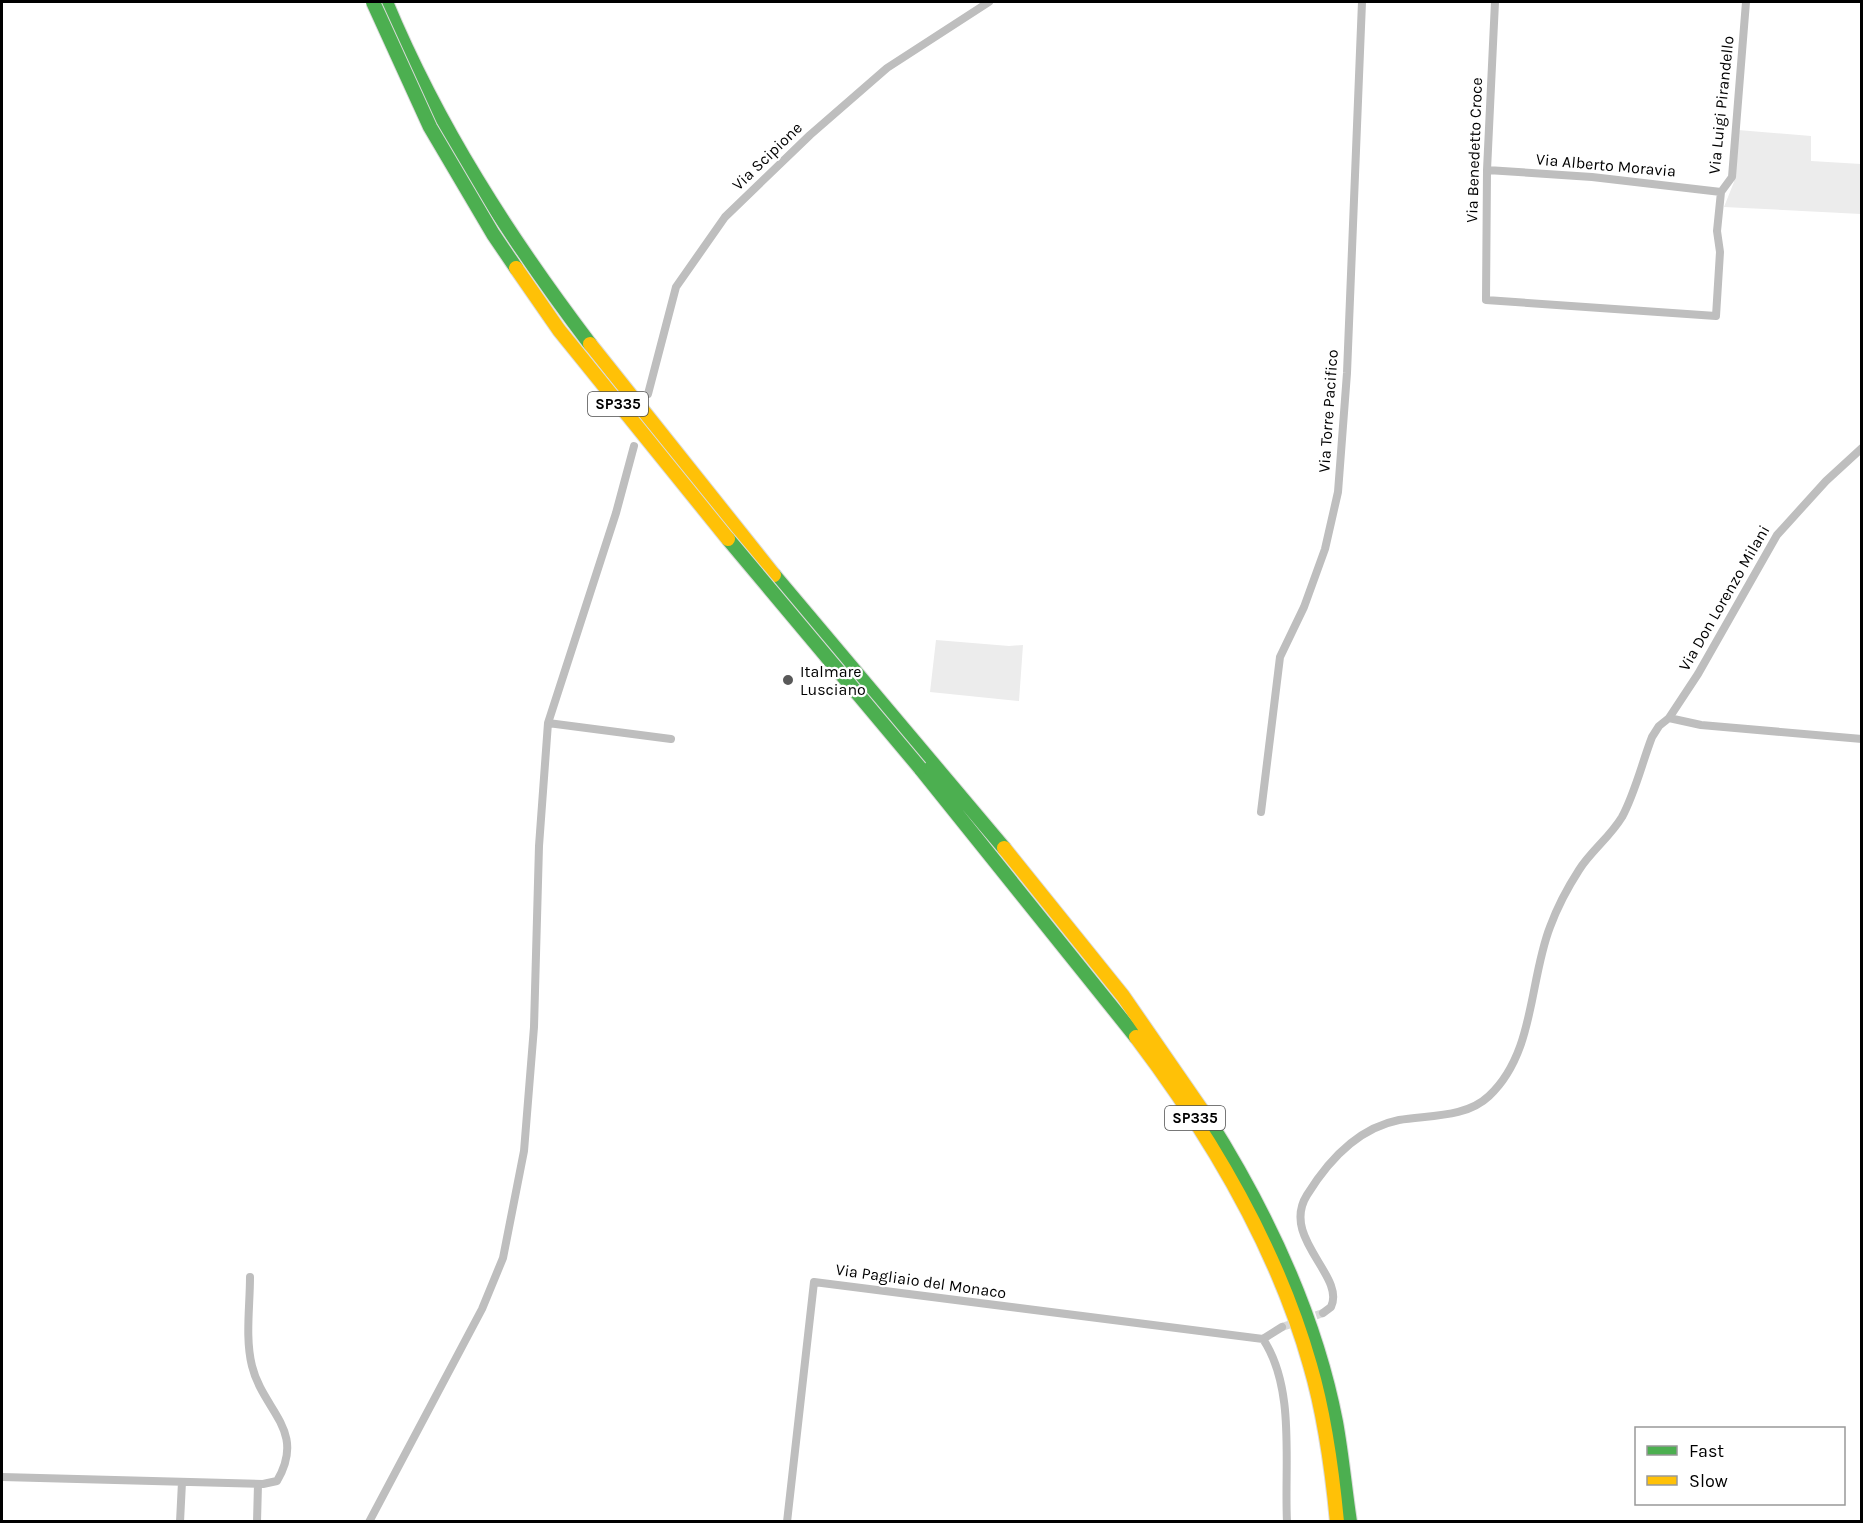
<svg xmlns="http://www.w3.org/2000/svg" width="1863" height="1523" font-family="Karla,sans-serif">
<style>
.green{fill:#ececec}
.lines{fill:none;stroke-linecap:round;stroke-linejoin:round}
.street-tunnel{stroke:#d9d9d9;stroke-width:8;stroke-dasharray:8 4;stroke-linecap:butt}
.fast-casing{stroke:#dbdbdb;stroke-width:16}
.slow-casing{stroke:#dbdbdb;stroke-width:16}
.street{stroke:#bebebe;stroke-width:8}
.fast{stroke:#4caf50;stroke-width:14}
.slow{stroke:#ffc107;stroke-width:14}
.fast-bridge-casing{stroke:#dbdbdb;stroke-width:16;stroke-linecap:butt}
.slow-bridge-casing{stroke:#dbdbdb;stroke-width:16;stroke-linecap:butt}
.fast-bridge{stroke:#4caf50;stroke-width:14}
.slow-bridge{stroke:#ffc107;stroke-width:14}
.poi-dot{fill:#595959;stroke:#fff;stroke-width:2}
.labels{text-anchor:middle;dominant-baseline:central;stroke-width:4.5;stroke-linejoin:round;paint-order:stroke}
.shield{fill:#fff;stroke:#4c4c4c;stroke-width:1.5}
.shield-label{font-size:15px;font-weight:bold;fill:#000}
.street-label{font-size:16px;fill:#000;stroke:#fff}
.poi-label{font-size:16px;fill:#000;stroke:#fff;text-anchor:start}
</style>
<rect width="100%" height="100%" fill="#fff"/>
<path class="green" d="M1738,130L1811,136V161L1861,164V214L1724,207L1734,182Z
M936,640L1009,646L1023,645L1019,701L930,692Z"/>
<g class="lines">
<path class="street-tunnel" d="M1282,1327L1323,1313"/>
<g class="fast-casing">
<path id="fast" d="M386,2C438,127 509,237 590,344
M774,575L1004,848
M920,768L1136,1037
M1208,1119C1266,1211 1315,1314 1336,1422C1342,1455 1345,1489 1350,1522"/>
</g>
<g class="slow-casing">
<path id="slow" d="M590,344L774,575
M1004,848L1123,996L1208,1119
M1136,1037C1211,1136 1276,1245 1310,1365C1325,1416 1332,1469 1337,1522"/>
</g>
<path class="street" d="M1495,2L1487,170L1486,300L1716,316L1720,252L1717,231L1721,192L1732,177L1746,2
M1487,170L1592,177L1721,192
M648,394L676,287L725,217L810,135L887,68L989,2
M1669,718L1701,725L1862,739
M548,723L671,739
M1261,812L1280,657L1304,607L1325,549L1338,492L1347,373L1362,2
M1323,1313L1331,1307C1346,1276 1280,1238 1307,1195C1328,1161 1358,1128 1399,1120C1429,1115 1466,1118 1489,1096C1535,1053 1529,981 1550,927C1557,908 1568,887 1579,870C1591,851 1610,837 1622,817C1635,793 1642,763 1652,737L1659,726L1669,718L1698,674L1777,535L1826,481L1862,448
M1263,1339C1296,1389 1284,1464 1287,1522
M1263,1339L1282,1327
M2,1477L263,1484L277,1481C307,1430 263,1411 252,1366C245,1338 250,1306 250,1277
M180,1522L182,1482
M257,1522L258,1484
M369,1522L482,1309L503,1258L524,1151L534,1027L539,846L548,723L616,513L634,446
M787,1522L814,1282L1263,1339"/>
<use href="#fast" class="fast"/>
<use href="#slow" class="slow"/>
<g class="fast-bridge-casing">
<path id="fast-bridge" d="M373,2L430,127L493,234L516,268
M728,539L920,768"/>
</g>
<g class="slow-bridge-casing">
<path id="slow-bridge" d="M516,268L559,330L728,539"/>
</g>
<use href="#fast-bridge" class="fast-bridge"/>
<use href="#slow-bridge" class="slow-bridge"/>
</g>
<circle class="poi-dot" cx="788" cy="680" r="6"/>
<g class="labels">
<g class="shield">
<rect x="588" y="392" width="60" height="24" rx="4.5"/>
<rect x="1165" y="1106" width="60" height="24" rx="4.5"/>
</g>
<g class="shield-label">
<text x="618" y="404">SP335</text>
<text x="1195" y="1118">SP335</text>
</g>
<g class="street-label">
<text transform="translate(1721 105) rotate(-84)">Via Luigi Pirandello</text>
<text transform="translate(1474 150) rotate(-88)">Via Benedetto Croce</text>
<text transform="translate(767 156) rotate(-44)">Via Scipione</text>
<text transform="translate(1606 165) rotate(5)">Via Alberto Moravia</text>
<text transform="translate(1328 411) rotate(-86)">Via Torre Pacifico</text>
<text transform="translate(1724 598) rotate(-60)">Via Don Lorenzo Milani</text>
<text transform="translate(921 1281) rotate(8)">Via Pagliaio del Monaco</text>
</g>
<g class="poi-label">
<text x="800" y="671">Italmare<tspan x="800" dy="18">Lusciano</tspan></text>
</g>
</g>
<rect width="1863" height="1523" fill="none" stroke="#000000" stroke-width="6"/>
<rect x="1635" y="1427" width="210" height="78" fill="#ffffff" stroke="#999999" stroke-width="1.5"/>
<rect x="1647" y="1446" width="30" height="9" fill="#4caf50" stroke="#999999" stroke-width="1.5"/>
<text x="1689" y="1457" font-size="18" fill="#000000">Fast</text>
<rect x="1647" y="1476" width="30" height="9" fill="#ffc107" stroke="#999999" stroke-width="1.5"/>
<text x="1689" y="1487" font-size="18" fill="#000000">Slow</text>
</svg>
